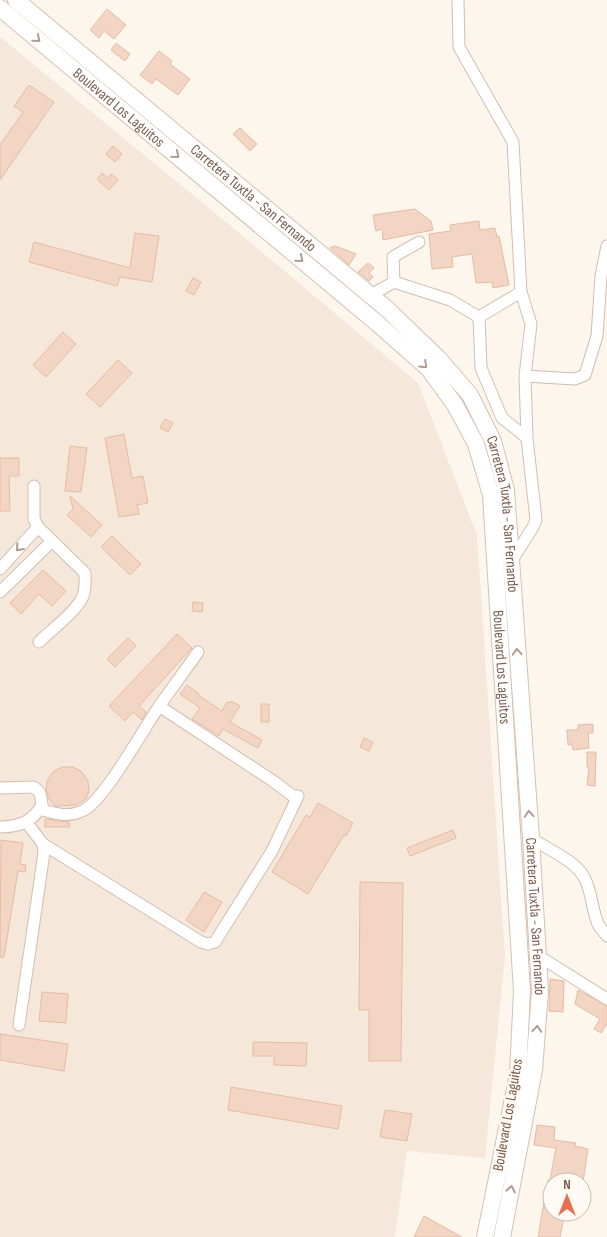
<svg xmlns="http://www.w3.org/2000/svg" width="607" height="1237" font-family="'Sofia Sans Condensed',sans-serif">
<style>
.residential{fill:#f5e8da}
.building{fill:#f3d5c3;stroke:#e6bba3}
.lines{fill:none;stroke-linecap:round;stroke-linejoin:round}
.minor-casing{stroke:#d1beb0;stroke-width:13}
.secondary-casing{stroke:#d6c0b0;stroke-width:18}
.minor{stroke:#fff;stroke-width:11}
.secondary{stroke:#fff;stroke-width:16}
.oneway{stroke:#af9d94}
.labels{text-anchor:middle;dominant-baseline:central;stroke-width:4.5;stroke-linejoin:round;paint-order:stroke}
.street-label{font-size:15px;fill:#7a5c4d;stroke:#fffaf3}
</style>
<rect width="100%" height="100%" fill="#fdf6ec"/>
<path class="residential" d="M0,37L226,222L418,383L477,535L505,956L485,1158L407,1151L395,1237H0Z"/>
<path class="building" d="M107,9L126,25L114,39L104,31L99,38L90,30Z
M116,43L130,54L125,61L111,50Z
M159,51L172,61L170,64L190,79L178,95L156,79L152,84L140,75Z
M29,85L54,102L0,180V145L23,112L14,106Z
M240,128L257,144L250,151L233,134Z
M113,146L122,154L115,162L106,154Z
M102,173L107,178L111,174L118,180L109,190L97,179Z
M415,209L431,221L433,230L383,240L382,229L376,231L373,215Z
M479,221L480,230L495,228L497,237L499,236L509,285L493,288L492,282L476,283L472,254L452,257L453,267L432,269L429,234L451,231L450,225Z
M135,233L159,236L152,282L120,277L117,286L29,262L34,242L130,268Z
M335,246L356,254L349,265L330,248Z
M368,263L374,268L369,273L373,277L369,281L358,272Z
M193,278L201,282L194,295L186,291Z
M63,332L76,344L46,377L33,365Z
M118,360L132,373L100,407L86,394Z
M165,419L173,423L168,432L160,428Z
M124,434L132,478L143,476L148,503L137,505L139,514L119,517L105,438Z
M70,446L87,448L81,492L65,491Z
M0,458H19V476H9L10,511H0Z
M70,496L102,525L91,537L67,515L73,509Z
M112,536L141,564L130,575L101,547Z
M43,570L66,591L52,606L39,594L21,614L10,603Z
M193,602L203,603L202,612L192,611Z
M177,634L192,648L139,706L146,712L142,720L133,712L125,721L109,706Z
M128,638L136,646L115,667L107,659Z
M187,685L199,694L198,695L222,711L227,702L230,703L231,701L240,706L230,722L262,740L258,748L223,729L219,736L192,719L200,708L180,694Z
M261,704H269V722H261Z
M593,724V733H588L589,748L573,750L572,744L568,745L567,730H578V725Z
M364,738L373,742L369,751L360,747Z
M587,752H596L595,786L587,785L589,767H587Z
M62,767H73L82,772L88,781L89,791L86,799L76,805L58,806H55L49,799L46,789L47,781L53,772Z
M318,803L353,823L346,836L344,835L308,894L272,872L306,815L310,817Z
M45,819L69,822L70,827H45Z
M453,830L456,838L410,856L407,848Z
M1,840L23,843L20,864L26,865L25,872L18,871L4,957H0Z
M360,882L403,883L401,1061H369V1010H359Z
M204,892L222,902L204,932L186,920Z
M550,979L564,981L563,1012L549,1011Z
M578,990L607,1006V1024L601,1033L594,1029L600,1019L575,1004Z
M42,992L68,994L66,1023L39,1021Z
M0,1034L68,1044L64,1071L0,1060Z
M253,1042L307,1043L306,1066L274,1065V1056H253Z
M231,1087L342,1106L338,1129L228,1110Z
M385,1110L412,1114L407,1141L380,1137Z
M537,1125L555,1127L554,1140L576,1143L575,1146L588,1149L583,1182H552V1212H565L560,1237H538L548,1180H550L556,1148L534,1145Z
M424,1216L462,1237H414Z"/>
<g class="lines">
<g class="minor-casing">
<path id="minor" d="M458,0L459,47L513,142L521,292L531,324L525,376L527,438L536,520L533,527L511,562
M394,282L450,300L479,317L521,292
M371,295L394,282L393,257L419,242
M479,317L481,368L502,418L527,438
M525,376L575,379L585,375L597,336L601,276L607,246
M34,486V519L38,527L85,573C85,581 86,588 83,596C77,611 51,630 39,642
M0,569L38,527
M0,592L52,541
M0,788L34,787L40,793L42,804C34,822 18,827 0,827
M40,809C55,814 69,818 84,810C104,800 143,730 158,708C171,689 185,671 198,652
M531,838C548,850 576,860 585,879C592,893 592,910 598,924C600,928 604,932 607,936
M43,844L201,942L208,944L215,942L272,851L298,796H293L273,781L159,706
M537,955L607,999
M19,1025L44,853L43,844L27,823"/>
</g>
<g class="secondary-casing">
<g id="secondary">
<path id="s1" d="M16,0L387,309L439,359L470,395L493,441L506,490L531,838L540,991L534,1070L502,1237"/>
<path id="s2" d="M0,8L377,323L429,369L455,405L476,444L491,495L522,991L518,1074L485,1237"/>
</g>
</g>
<use href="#minor" class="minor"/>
<use href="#secondary" class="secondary"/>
</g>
<defs><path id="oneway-chevron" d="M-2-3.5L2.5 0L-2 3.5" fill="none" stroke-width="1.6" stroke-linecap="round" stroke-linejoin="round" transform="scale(1.25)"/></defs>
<g class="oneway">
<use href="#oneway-chevron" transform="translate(37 39) rotate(40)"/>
<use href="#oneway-chevron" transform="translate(176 155) rotate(40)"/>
<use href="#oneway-chevron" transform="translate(300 259) rotate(40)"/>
<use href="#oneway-chevron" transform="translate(424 365) rotate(43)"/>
<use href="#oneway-chevron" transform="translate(19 548) rotate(132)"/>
<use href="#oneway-chevron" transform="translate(517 652) rotate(-94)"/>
<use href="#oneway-chevron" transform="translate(529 814) rotate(-94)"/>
<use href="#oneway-chevron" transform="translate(537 1029) rotate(-86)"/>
<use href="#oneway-chevron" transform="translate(511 1189) rotate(-79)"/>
</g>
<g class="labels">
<g class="street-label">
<text stroke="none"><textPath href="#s2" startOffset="155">Boulevard Los Laguitos</textPath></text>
<text stroke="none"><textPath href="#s1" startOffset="309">Carretera Tuxtla - San Fernando</textPath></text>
<text stroke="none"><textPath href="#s1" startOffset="728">Carretera Tuxtla - San Fernando</textPath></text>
<text stroke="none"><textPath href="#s2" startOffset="875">Boulevard Los Laguitos</textPath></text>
<text stroke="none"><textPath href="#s1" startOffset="1132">Carretera Tuxtla - San Fernando</textPath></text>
<text transform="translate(508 1115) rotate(-80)">Boulevard Los Laguitos</text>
</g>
</g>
<g transform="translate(567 1197)"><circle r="24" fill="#fffaf3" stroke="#cabbb1"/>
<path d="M0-4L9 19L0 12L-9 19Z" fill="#e76f51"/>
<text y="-8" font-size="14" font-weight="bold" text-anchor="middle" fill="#7a5c4d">N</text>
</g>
</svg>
